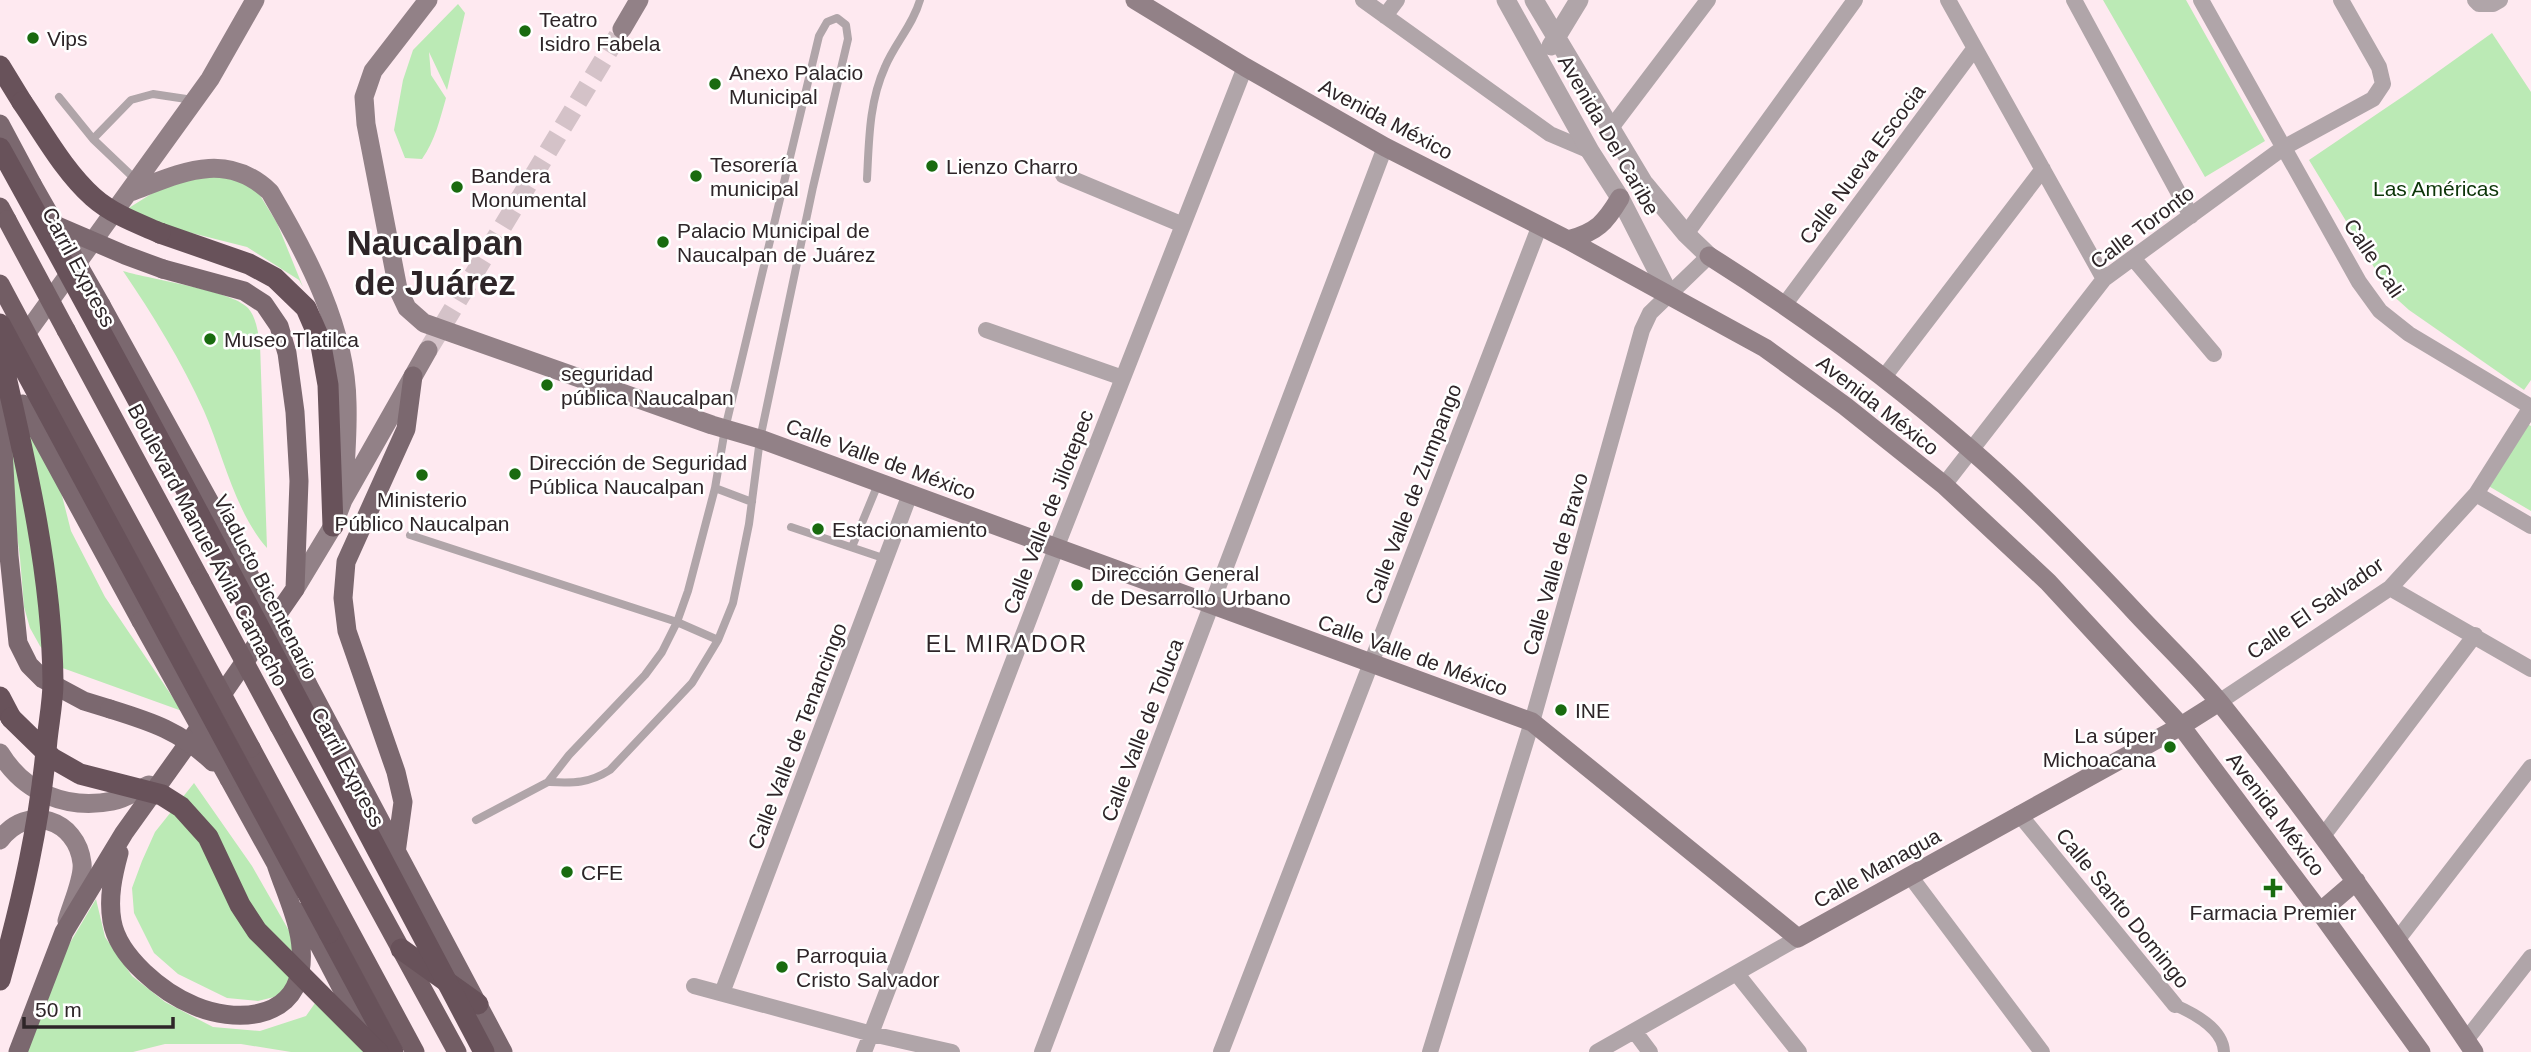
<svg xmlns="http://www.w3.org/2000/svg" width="2531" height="1052" font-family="Arial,sans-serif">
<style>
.green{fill:#bbeab5}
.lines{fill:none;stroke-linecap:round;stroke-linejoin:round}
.secondary-tunnel{stroke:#d4c2c8;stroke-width:19;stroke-dasharray:19 10;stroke-linecap:butt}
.service{stroke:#b0a5a9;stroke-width:8}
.pedestrian{stroke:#b0a5a9;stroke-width:12}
.minor{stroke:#b0a5a9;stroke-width:16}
.tertiary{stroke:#b0a5a9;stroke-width:19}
.secondary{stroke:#928187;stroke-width:19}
.primary{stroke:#7b686f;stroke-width:19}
.trunk{stroke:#725d64;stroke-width:19}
.motorway{stroke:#68525a;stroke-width:21}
.primary-bridge{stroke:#7b686f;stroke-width:19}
.trunk-bridge{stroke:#725d64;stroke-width:19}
.motorway-bridge{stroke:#68525a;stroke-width:21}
.poi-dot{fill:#196b0f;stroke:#fff;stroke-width:2.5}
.labels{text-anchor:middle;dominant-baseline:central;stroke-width:5;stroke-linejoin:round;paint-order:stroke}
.poi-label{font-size:21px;fill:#2e2528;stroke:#fff;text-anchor:start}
.street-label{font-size:21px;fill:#2e2528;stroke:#fff}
.park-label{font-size:21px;fill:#0c3508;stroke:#fff}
.neighbourhood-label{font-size:23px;letter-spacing:2px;fill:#2e2528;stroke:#fff}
.town-label{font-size:35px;font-weight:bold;fill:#2e2528;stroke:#fff}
</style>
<rect width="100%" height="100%" fill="#fee9f0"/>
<path class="green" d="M2103,0H2186L2265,141L2205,177Z
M458,4L465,13L447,90L429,52L431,75L446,98C440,119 435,141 422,159L405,158L394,130L403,80L413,50Z
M2492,33L2531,92V380L2524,390L2409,310L2389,292L2309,160L2408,93Z
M201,174L234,177L258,192L277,223L303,287L299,280L247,247L152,223L124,211L167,184Z
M123,271C152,280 231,290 248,308C256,317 258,332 260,344L267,548C235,512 223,454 204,411C182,362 153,315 123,271Z
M18,404L58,480L71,531L105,597L182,711L57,666L40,646L30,628L24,607L20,558L9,473Z
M2522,421L2531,426V511L2480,481Z
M194,783L252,866L292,936L298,957L286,989L274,997L258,1001L227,998L178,974L154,953L134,913L132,888L142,861L155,832Z
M96,899L105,937L132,976L165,1002L213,1027L260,1031L306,1016L327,986L367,1052H291L241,1044H165L133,1052H27L61,958Z"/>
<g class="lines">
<path class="secondary-tunnel" d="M428,350L622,29"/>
<path class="service" d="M59,97L93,139L135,179
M93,139L131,100L153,94L193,100
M867,179C869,141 869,102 885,67C895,43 913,25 920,0
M715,488L752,502
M791,527L886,559
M410,535L677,622L718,640
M852,547L878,484
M476,820L548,782L569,755L645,675L662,652L677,622L688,591L715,488L725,429L819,36L827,22L837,18L846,25L848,39L813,187L760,439L749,524L733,603L718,640L692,683L610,770C588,784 573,783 548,782"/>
<path class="pedestrian" d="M2175,1005C2193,1013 2223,1028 2224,1052"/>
<path class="minor" d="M1363,0L1550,134L1590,151
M1948,0L2104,279
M2074,0L2191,216
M2201,0L2359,282L2380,311L2409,334L2531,407
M2475,0L2479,4H2493L2500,0
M1385,16L1397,0
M1611,128L1708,0
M1063,175L1183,225
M1686,234L1855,0
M2133,258L2214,354
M1785,304L1974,49
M986,330L1123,378
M1884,377L2043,169
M1944,485L2104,279L2283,148L2373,99L2383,84L2379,67L2341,0
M2476,494L2531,526
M2390,588L2531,669
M2219,702L2390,588L2476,494L2531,407
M2019,814L2175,1005
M2323,836L2475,635
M1910,876L2042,1052
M2398,939L2531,767
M1737,974L1799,1052
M694,986L872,1034L952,1052
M722,993L910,494
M1635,1032L1650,1052
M2466,1040L2531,957
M864,1052L1057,546L1245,67
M1042,1052L1385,147
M1221,1052L1540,225
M1430,1052L1532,722L1642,330L1650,313L1709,256
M1597,1052L1798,938"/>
<path class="tertiary" d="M1506,0L1590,151L1620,198L1669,294
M1534,0L1643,182L1686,234L1709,256
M1551,46L1579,0"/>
<path class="secondary" d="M428,0L373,71L364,97L366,124L398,289L407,308L424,323L712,425L760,439L1532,722L1798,938L2181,726L2219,702
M1135,0L1245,67L1385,147L1568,240L1765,348L1845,406L1944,485L2048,582L2181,726L2320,912L2421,1052
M622,29L639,0
M130,192C179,174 225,149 270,192C307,255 346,328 347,403C348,435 345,468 343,500
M1568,240C1597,232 1605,223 1620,198
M1709,256C1801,314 1888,377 1970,449C2029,500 2084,557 2137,614C2165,644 2195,672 2221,704C2311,816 2394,933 2474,1052
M18,345L210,79L255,0
M295,589L333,526L343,500L428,350
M0,753C25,794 68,810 113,801C125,799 138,790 149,785
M0,840C27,803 77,819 82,863C84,878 71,906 67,921
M2320,912L2356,881"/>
<path class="primary" d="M0,124L32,184
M163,269L244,291L264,304L279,326L287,353L295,412L299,481L295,589L214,706
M101,305L230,539
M0,396L9,556L18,643L29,665L43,679L84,701L110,709
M23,404L141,621
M307,683L503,1052
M229,779L281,873
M119,853C113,875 108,898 112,921C118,957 163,993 195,1006C233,1022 291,1021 300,972C307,935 287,898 276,864
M396,853L403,802L396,772L347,631L343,598L346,562L406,429L413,376
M302,912L367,1037
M18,1052L64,932L124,833L197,731"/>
<path class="trunk" d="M0,207L7,220
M66,330L200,579
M54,385L170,598
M279,726L457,1052
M251,748L415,1052"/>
<path class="motorway" d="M0,66L22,102
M160,233L249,264L275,278L306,308L320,340L328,385L333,526
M0,697L11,718
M329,933L393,1052
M401,949L478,1004"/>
<path class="primary-bridge" d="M32,184L101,305
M55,225L125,255L163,269
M230,539L307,683
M141,621L229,779
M110,709C152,722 180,731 213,762"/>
<path class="trunk-bridge" d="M7,220L66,330
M0,284L54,385
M200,579L279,726
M170,598L251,748"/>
<path class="motorway-bridge" d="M22,102C44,134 64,171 93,197C112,214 137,223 160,233
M0,148C166,447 324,750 484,1052
M0,324L329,933
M0,351C25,459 52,570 53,682C53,701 49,721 47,740C40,823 22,901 0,980
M11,718L52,758L80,774L162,795L181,807L208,837L240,905L257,931L378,1052"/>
</g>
<g class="poi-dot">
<circle cx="525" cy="31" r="7"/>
<circle cx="33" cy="38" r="7"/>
<circle cx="715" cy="84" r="7"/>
<circle cx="932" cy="166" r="7"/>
<circle cx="696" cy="176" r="7"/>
<circle cx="457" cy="187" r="7"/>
<circle cx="663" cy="242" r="7"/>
<circle cx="210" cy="339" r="7"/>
<circle cx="547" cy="385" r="7"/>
<circle cx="515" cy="474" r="7"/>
<circle cx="422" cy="475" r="7"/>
<circle cx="818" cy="529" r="7"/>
<circle cx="1077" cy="585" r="7"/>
<circle cx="1561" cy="710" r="7"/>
<circle cx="2170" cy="747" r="7"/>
<circle cx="567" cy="872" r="7"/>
<path d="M2269.5 877.5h7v7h7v7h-7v7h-7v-7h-7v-7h7z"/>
<circle cx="782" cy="967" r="7"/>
</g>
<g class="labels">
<g class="poi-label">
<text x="539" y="19">Teatro<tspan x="539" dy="24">Isidro Fabela</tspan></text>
<text x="47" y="38">Vips</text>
<text x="729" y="72">Anexo Palacio<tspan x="729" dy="24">Municipal</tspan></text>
<text x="710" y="164">Tesorería<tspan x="710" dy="24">municipal</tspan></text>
<text x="946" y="166">Lienzo Charro</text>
<text x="471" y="175">Bandera<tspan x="471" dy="24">Monumental</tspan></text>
<text x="677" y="230">Palacio Municipal de<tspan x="677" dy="24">Naucalpan de Juárez</tspan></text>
<text x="224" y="339">Museo Tlatilca</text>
<text x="561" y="373">seguridad<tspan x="561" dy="24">pública Naucalpan</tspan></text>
<text x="529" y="462">Dirección de Seguridad<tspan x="529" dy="24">Pública Naucalpan</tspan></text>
<text x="422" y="499" text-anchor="middle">Ministerio<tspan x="422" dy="24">Público Naucalpan</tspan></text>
<text x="832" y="529">Estacionamiento</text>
<text x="1091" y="573">Dirección General<tspan x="1091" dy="24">de Desarrollo Urbano</tspan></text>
<text x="1575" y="710">INE</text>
<text x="2156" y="735" text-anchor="end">La súper<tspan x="2156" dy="24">Michoacana</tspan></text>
<text x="581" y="872">CFE</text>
<text x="2273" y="912" text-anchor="middle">Farmacia Premier</text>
<text x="796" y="955">Parroquia<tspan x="796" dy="24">Cristo Salvador</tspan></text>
</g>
<g class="street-label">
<text transform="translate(1386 119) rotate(28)">Avenida México</text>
<text transform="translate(1609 135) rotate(60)">Avenida Del Caribe</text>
<text transform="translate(1862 164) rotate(-53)">Calle Nueva Escocia</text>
<text transform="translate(2142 227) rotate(-37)">Calle Toronto</text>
<text transform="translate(2374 258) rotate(56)">Calle Cali</text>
<text transform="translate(79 267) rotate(62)">Carril Express</text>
<text transform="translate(1878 405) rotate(38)">Avenida México</text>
<text transform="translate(881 459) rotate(20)">Calle Valle de México</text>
<text transform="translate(1413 494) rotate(-69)">Calle Valle de Zumpango</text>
<text transform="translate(1048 512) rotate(-69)">Calle Valle de Jilotepec</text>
<text transform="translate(208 545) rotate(62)">Boulevard Manuel Ávila Camacho</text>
<text transform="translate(1555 564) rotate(-74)">Calle Valle de Bravo</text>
<text transform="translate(266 587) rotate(63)">Viaducto Bicentenario</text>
<text transform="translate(2315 608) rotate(-35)">Calle El Salvador</text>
<text transform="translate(1413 655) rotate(20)">Calle Valle de México</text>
<text transform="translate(1142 730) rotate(-69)">Calle Valle de Toluca</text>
<text transform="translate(797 736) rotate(-69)">Calle Valle de Tenancingo</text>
<text transform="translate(348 767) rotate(62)">Carril Express</text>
<text transform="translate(2276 814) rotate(53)">Avenida México</text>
<text transform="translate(1877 868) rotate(-29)">Calle Managua</text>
<text transform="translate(2123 908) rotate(51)">Calle Santo Domingo</text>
</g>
<g class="park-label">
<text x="2436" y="188">Las Américas</text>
</g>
<g class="neighbourhood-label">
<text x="1007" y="644">EL MIRADOR</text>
</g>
<g class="town-label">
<text x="435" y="242">Naucalpan<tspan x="435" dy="40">de Juárez</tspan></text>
</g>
</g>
<path d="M24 1017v10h149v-10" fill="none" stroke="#2e2528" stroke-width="3.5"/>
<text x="35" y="1017" font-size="21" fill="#2e2528" stroke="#ffffff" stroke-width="5" paint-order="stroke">50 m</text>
</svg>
